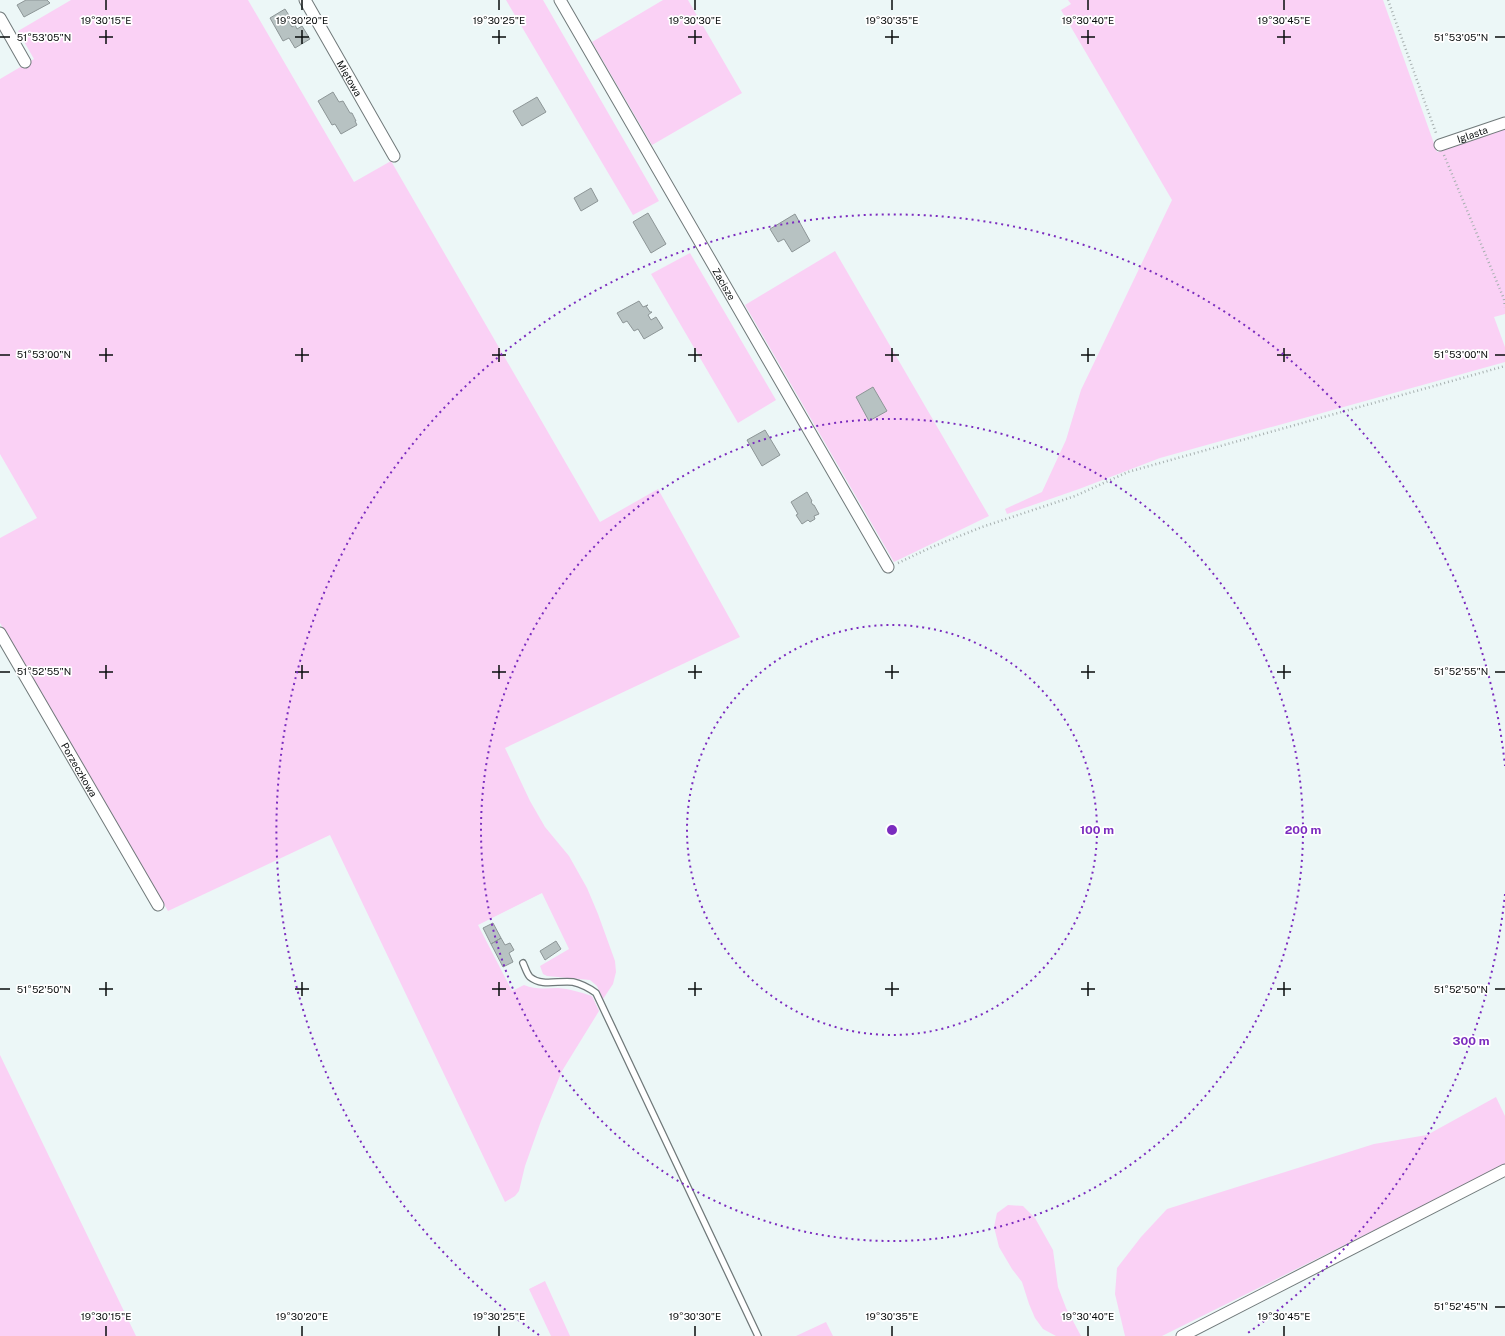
<svg xmlns="http://www.w3.org/2000/svg" width="1505" height="1336" font-family="'Public Sans',sans-serif">
<style>
.green{fill:#fad1f5}
.building{fill:#b7c2c2;stroke:#8d9697}
.lines{fill:none;stroke-linecap:round;stroke-linejoin:round}
.lane-casing{stroke:#70797a;stroke-width:8}
.street-casing{stroke:#70797a;stroke-width:13}
.path{stroke:#a7b0b0;stroke-width:2.5;stroke-dasharray:1 3;stroke-linecap:butt}
.lane{stroke:#fff;stroke-width:5.5}
.street{stroke:#fff;stroke-width:11}
.ticks{fill:none;stroke:#090d0d;stroke-width:1.5}
.ring{fill:none;stroke:#7b2cbf;stroke-width:2;stroke-dasharray:2 4}
.labels{text-anchor:middle;dominant-baseline:central;stroke-width:3.5;stroke-linejoin:round;paint-order:stroke}
.street-label{font-size:10px;fill:#090d0d;stroke:#fff}
.ticks-label{font-size:10px;text-anchor:middle;fill:#090d0d;stroke:#fff;stroke-width:3.5;stroke-linejoin:round;paint-order:stroke}
.centre{fill:#7b2cbf;stroke:#fff;stroke-width:2}
.ring-label{font-size:12px;text-anchor:middle;font-weight:bold;fill:#7b2cbf;stroke:#fff;stroke-width:3.5;stroke-linejoin:round;paint-order:stroke}
</style>
<rect width="100%" height="100%" fill="#ecf7f7"/>
<path class="green" d="M71,0H248L354,182L391,161L600,522L658,489L740,637L505,748L530,801L545,827L569,856L587,888L598,914L615,961L616,972L613,984L603,999L597,986L590,980L547,976L543,974L540,966L569,949L542,893L478,925L512,991L524,985C536,990 546,988 558,988C570,989 580,992 592,996L599,1011L562,1071L541,1121L525,1166L519,1191L515,1196L505,1202L330,835L168,911L0,623V538L37,518L0,454V79L34,59L18,31Z
M506,0H543L659,201L633,215Z
M663,0H688L742,93L652,145L592,42Z
M1068,0H1383L1437,152L1505,129V314L1494,317L1505,347V362L1160,458L1079,489L1007,514L1005,509L1042,492L1066,440L1081,390L1172,200L1061,10L1071,4Z
M835,251L989,516L894,562L745,305Z
M690,253L776,400L738,423L651,274Z
M0,1055L136,1336H0Z
M1496,1097L1505,1116V1165L1162,1336H1125L1115,1294L1117,1268L1141,1237L1167,1209L1374,1144L1427,1135Z
M1008,1205L1023,1206L1035,1218L1053,1250L1058,1287L1066,1308L1081,1336H1056L1043,1329L1035,1318L1029,1304L1022,1282L1012,1269L999,1247L994,1227L997,1213Z
M545,1281L570,1336H551L529,1289Z
M826,1322L833,1336H796Z"/>
<path class="building" d="M26,0H47L50,3L24,17L17,5Z
M285,9L290,17L287,19L292,27L295,25L297,29L302,26L310,39L295,48L289,38L283,41L270,18Z
M333,92L339,102L343,101L350,113H352L356,121H355L357,125L341,134L335,124L332,125L318,101Z
M537,97L546,112L522,126L513,111Z
M591,188L598,201L581,211L574,198Z
M648,213L666,244L651,253L633,222Z
M795,214L810,241L792,252L784,239L778,242L770,229Z
M639,301L643,307L648,305L646,306L650,312H652L648,315L651,320L656,317L663,328L644,339L638,329L634,331L627,321L623,323L617,313Z
M873,387L887,411L869,421L856,397Z
M765,430L780,455L762,466L747,440Z
M807,492L812,501L811,502L813,505H814L819,514L814,516L815,519L810,522L808,520L802,524L796,515L798,514L791,502Z
M493,923L501,938L491,944L483,928Z
M501,938L505,945L510,943L514,950L509,953L513,962L503,967L491,944Z
M556,941L561,949L545,960L540,951Z"/>
<g class="lines">
<g class="lane-casing">
<path id="lane" d="M523,963C525,967 527,974 530,977C542,987 559,980 573,982C582,984 589,988 596,993L758,1336"/>
</g>
<g class="street-casing">
<g id="street">
<path id="s1" d="M305,0L394,156"/>
<path id="s2" d="M560,0L888,567"/>
<path d="M0,18L25,62"/>
<path id="s3" d="M1440,145L1505,123"/>
<path id="s4" d="M0,633L158,905"/>
<path d="M1182,1336L1505,1170"/>
</g>
</g>
<path class="path" d="M1388,0L1436,133
M1444,155L1504,299L1505,307
M898,563L932,547L982,527L1075,496L1128,472L1505,366"/>
<use href="#lane" class="lane"/>
<use href="#street" class="street"/>
</g>
<path class="ticks" d="M106,0V10M302,0V10M499,0V10M695,0V10M892,0V10M1088,0V10M1284,0V10M106,30V44M302,30V44M499,30V44M695,30V44M892,30V44M1088,30V44M1284,30V44M0,37H10M99,37H113M295,37H309M492,37H506M688,37H702M885,37H899M1081,37H1095M1277,37H1291M1495,37H1505M106,348V362M302,348V362M499,348V362M695,348V362M892,348V362M1088,348V362M1284,348V362M0,355H10M99,355H113M295,355H309M492,355H506M688,355H702M885,355H899M1081,355H1095M1277,355H1291M1495,355H1505M106,665V679M302,665V679M499,665V679M695,665V679M892,665V679M1088,665V679M1284,665V679M0,672H10M99,672H113M295,672H309M492,672H506M688,672H702M885,672H899M1081,672H1095M1277,672H1291M1495,672H1505M106,982V996M302,982V996M499,982V996M695,982V996M892,982V996M1088,982V996M1284,982V996M0,989H10M99,989H113M295,989H309M492,989H506M688,989H702M885,989H899M1081,989H1095M1277,989H1291M1495,989H1505M1495,1307H1505M106,1326V1336M302,1326V1336M499,1326V1336M695,1326V1336M892,1326V1336M1088,1326V1336M1284,1326V1336"/>
<g class="ring">
<circle cx="892" cy="830" r="205"/>
<circle cx="892" cy="830" r="411"/>
<path d="M1505 894A616 616 0 0 1 1245 1335M539 1335A616 616 0 1 1 1505 766"/>
</g>
<g class="labels">
<g class="street-label">
<text stroke="none"><textPath href="#s1" startOffset="90">Miętowa</textPath></text>
<text stroke="none"><textPath href="#s3" startOffset="34">Iglasta</textPath></text>
<text stroke="none"><textPath href="#s2" startOffset="328">Zacisze</textPath></text>
<text stroke="none"><textPath href="#s4" startOffset="158">Porzeczkowa</textPath></text>
</g>
</g>
<g class="ticks-label">
<text x="106" y="24">19°30'15"E</text>
<text x="302" y="24">19°30'20"E</text>
<text x="499" y="24">19°30'25"E</text>
<text x="695" y="24">19°30'30"E</text>
<text x="892" y="24">19°30'35"E</text>
<text x="1088" y="24">19°30'40"E</text>
<text x="1284" y="24">19°30'45"E</text>
<text x="44" y="41">51°53'05"N</text>
<text x="1461" y="41">51°53'05"N</text>
<text x="44" y="358">51°53'00"N</text>
<text x="1461" y="358">51°53'00"N</text>
<text x="44" y="675">51°52'55"N</text>
<text x="1461" y="675">51°52'55"N</text>
<text x="44" y="993">51°52'50"N</text>
<text x="1461" y="993">51°52'50"N</text>
<text x="1461" y="1310">51°52'45"N</text>
<text x="106" y="1320">19°30'15"E</text>
<text x="302" y="1320">19°30'20"E</text>
<text x="499" y="1320">19°30'25"E</text>
<text x="695" y="1320">19°30'30"E</text>
<text x="892" y="1320">19°30'35"E</text>
<text x="1088" y="1320">19°30'40"E</text>
<text x="1284" y="1320">19°30'45"E</text>
</g>
<circle cx="892" cy="830" r="6" class="centre"/>
<g class="ring-label">
<text x="1097" y="834">100 m</text>
<text x="1303" y="834">200 m</text>
<text x="1471" y="1045">300 m</text>
</g>
</svg>
